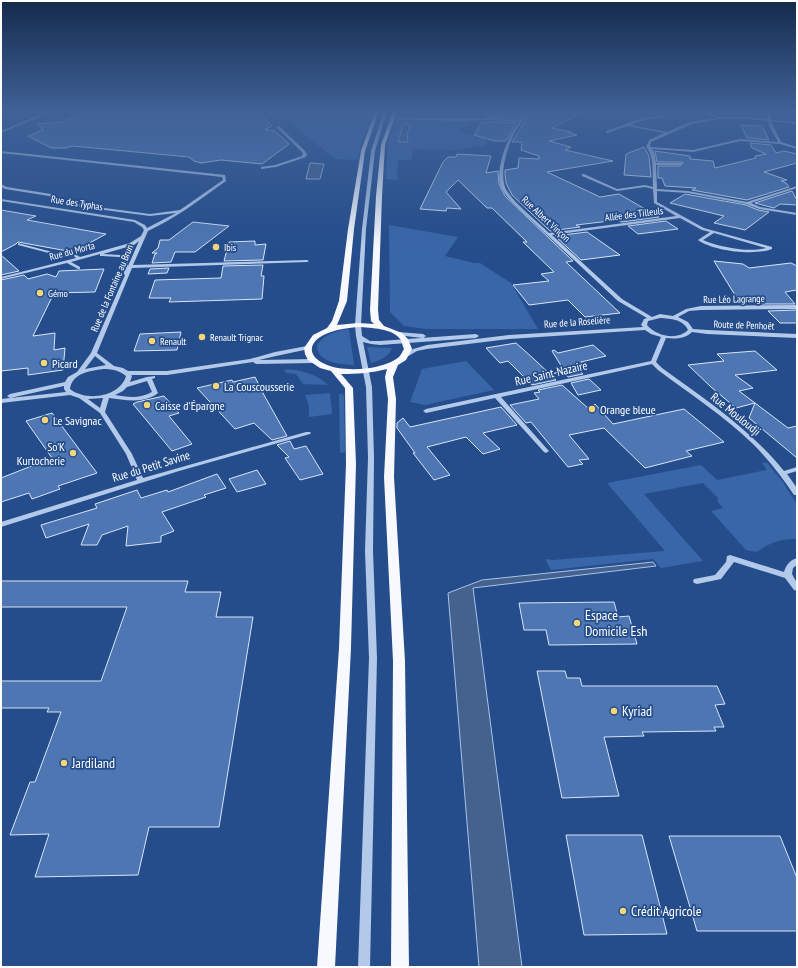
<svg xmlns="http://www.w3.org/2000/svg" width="798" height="968" font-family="'PT Sans Narrow',sans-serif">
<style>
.green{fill:#3966a8}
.water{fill:#45618e;stroke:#a7c4eb}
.building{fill:#4d76b2;stroke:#d7e5f8}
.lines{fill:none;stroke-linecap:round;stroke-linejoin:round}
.minor{fill:#b3c9ea;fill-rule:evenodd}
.major{fill:#f7f9fe;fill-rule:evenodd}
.poi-dot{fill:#f4d577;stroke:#254d8b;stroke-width:1.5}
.labels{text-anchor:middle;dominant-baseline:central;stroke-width:3.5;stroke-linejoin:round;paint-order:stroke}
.far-street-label{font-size:10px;fill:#fff;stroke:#254d8b}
.far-poi-label{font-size:10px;fill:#fff;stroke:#254d8b;text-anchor:start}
.poi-label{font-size:12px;fill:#fff;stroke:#254d8b;text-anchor:start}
.street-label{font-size:12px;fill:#fff;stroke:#254d8b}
.near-poi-label{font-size:14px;fill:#fff;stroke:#254d8b;text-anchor:start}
</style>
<rect width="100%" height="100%" fill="#254d8b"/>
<path class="green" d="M277,111H374L362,141L358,160L335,159Z
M399,111H429L427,113L468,116L471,123L459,130L486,140V145L456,150L413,149L411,160H398L397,180L386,179L388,141Z
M389,225L458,237L445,256L474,263H480L511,283L538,329H426L404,326L390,312Z
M349,329L354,365C341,365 316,362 317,345C325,334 336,331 349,329Z
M367,347L392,348C388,358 380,360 371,363Z
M466,361L494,390L425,405L410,402L422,369Z
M284,369C300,370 316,373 328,385L303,384L296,374L286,373Z
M330,393L332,414L309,417V406L305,395Z
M339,394H343L344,397L345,452L340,453Z
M762,463H767L782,481L797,504V539C781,539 770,542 757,552L746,550L711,511L723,508L717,501L718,498L703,483L644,494L703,561L661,568L653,559L551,570L545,559L553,560L665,551L607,483L701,465L717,480L767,470Z"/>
<path class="water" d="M403,124H411L407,134L408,142H398Z
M310,163L324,164L320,179H306Z
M653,562L656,566L473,588L522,967H479L448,593L482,580Z"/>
<path class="building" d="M86,111H257L272,126L265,130L275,131L289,144L262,164L221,160L201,163L194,161L189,157L73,146L65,148H51L28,136L43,130L37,124L62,122Z
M488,111H532L520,118L485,117Z
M541,111H585L552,128L571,132L569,133L577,135L549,141L571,147L565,150L613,161L547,172L600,197L619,194L659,217L622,222L618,220L576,225L580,227L550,231L512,195L506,183L505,174V170L518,168L519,158L539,159V156L521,150L522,142H512L525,121Z
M482,122H492L516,123L506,141H494L474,135Z
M741,125L762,126L769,140L747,138Z
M750,143L771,145L776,153L784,151L797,154V163L764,172L787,180L781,181L786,183L789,187L747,200L692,190L696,188L665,186L662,178H658V166H680L683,163L680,162H657L655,151L690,156V159L713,161L715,168L756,158L755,156L766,154L752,148Z
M644,147L649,156L651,177L624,175L626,154Z
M457,154L491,156L486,173L498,171L499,184L505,196L573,261L566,262L620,313L585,317L568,300L529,305L513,285L549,281L541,274L554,272L523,242H527L492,208H487L458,180L446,192L461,209L447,208L446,211L420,209L443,162L448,157H456Z
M792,191L797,200V205L780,204L774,208L755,203Z
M685,194L746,205L758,210L769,212L745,230L737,228L714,223L724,216L670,203Z
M1,210L36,216L27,220L106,234L73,252L18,242L16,244L1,252Z
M666,221L678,229L638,234L628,226Z
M193,222L229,226L195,252H175L171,262L152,263L155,254L157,253H152L158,248L160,240H169Z
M587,232L620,255L581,260L555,236Z
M255,241V245L266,244L263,260L224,261L229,242Z
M1,255L19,271L1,275Z
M714,261L743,264L749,268L791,263L797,266V290L785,292L795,304H762L758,300H738Z
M263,265L261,276H264L262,299L169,302L171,298H149L155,280L221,278L223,266Z
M169,268L167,273L148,274L150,269Z
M104,269L95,292L54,293L33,336L55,333L54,350L65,348L63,370L28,375V368L1,371V280L24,275L28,279L47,274L56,277L59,271Z
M797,310V323H780L768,311Z
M181,332L177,350L134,351L140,334Z
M516,343L535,360L556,380L532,385L508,361L500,363L486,348Z
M593,345L606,356L581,362L586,366L576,368L583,374L568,377L552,351L554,350L558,353Z
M755,351L777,370L735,375L753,388L739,391L755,403L736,408L711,387L688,365L724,361L717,354Z
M255,377L264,395L287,436L272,440L254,423L235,429L197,388L232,380L233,382Z
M589,379L601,390L578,395L571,383Z
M562,385L589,409L595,404L613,424L684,409L724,442L686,451L692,456L645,468L604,428L569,435L589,459L579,460L583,464L568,467L531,422L526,423L510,405L539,399L534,393L540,392L538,390Z
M164,396L179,413L169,416L192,444L172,451L133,404L137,402Z
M755,403L788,428L797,426V458L749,418Z
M501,407L517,425L483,433L500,449L483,454L466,437L427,447L450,475L434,480L413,453H415L397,428V423L403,418L410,427Z
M52,413L97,473L58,486L60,489L32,499L29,493L1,502V478L52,458L26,421Z
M290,441L294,449L306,446L323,474L300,480L285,458L289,457L277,445Z
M257,470L266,484L237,492L229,479Z
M217,474L226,488L204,495L206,497L162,512L174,531L161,536V542L126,546L128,526L102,535L97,545H81L89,524L46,538L41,525L97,508L95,504L137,490L141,498L167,490L168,492Z
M1,581H188L185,592H221L216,617H253L219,827H149L138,875L35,877L49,834L10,835L30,782H35L61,712H47L49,708H1V681H101L127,607H1Z
M614,602L618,617L629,616L637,644L549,645L546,630H524L519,603Z
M537,671H565L567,678H580L582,686H717L725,704L715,705L724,727H714L716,731L642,732L644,736L604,737L619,796L562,798Z
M566,835H642L667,934L584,935Z
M669,836H780L797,878V931H697Z"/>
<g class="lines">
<path class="minor" d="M49,111H53L1,133V131Z
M384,111H387L375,151L366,229L361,325L362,336L370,341H380L476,334L479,336L476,338L380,345L371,344L363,342L372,387L374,458L373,551L377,658L370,967H358L369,658L365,551L368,458L366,387L356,336L355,325L362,229L371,151Z
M536,111H540C535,114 528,116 524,120C511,132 496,174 507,191C516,205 537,221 549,233L676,216L654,203L653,189L645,187L617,191L582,176V174H584L617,189L645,185L653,187C652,174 655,157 646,147L649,140L664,133L627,126L608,133H606V131L642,118L664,115L665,117L644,120L630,125L667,132L690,122L716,118L702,111H706L718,117H746L768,119L766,111H769L771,120L797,122V124L771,121L781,142L797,147V149L780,144L740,141L693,152L652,149L654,151L656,163H680L682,164L680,165H656L657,189L688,191L747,202L797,186V188L751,203L760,207L797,213V215L759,209L746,204L688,193L657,191V202L704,228L772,247V249C754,256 713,251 698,240L710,232L702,230L680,218L552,235L622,299L652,317L660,314L673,316L686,309L701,306L797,305V309L701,310L689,311L678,317L688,322L693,329L707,330L797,334V338L707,334L692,332C685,339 675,339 666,338L656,362L662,368C705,399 750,429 784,471L797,467V471L787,474L797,488V495H794C782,477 769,460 753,444C724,416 690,394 658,370L652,364L501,397L548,450L549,451L546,453L544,452L495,398L426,413L423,411L426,409L651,361L661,337L651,334L645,330L509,339L427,349L417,351L405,358L403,359L400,357L413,349L427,345L509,335L643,327L641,325L644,319L647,318L618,301L515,205C509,199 502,192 500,184C496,166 508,136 519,122L492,120L460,121L390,119L392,118C435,119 478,117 520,120L525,116ZM718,119H746L768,121L769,126L778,142L740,139L693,150L650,147L651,142L692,124ZM714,233L766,248C749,253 719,247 703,240ZM660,318C671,319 683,319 688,330C677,341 656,336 647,325L648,321Z
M797,111V113L782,111Z
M277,126H279L304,150L307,154L306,157L276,167L261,169V167L275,165L302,156L303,154L302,152L277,128Z
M1,151L225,175L226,181C201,199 176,218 148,231L133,265L307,260L309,261L307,262L132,268L97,353L114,366L123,368L128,371H167L250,359L275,352L307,346L310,348L309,349L276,356L259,360L314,359L317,361L314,363L256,364L253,362L167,375H131L132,376L130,382L147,377L155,376V378L152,379L158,393C145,404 125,400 109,398L105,412L132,454L143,478L306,432H310L311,433L310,434L179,471L1,527V522L137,480L126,454L100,413L79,398L70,395L1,403V399L66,392L64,389V386L10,398L7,396L10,394L65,382L68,377L77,372L91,353L125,275L124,274V260L119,257L102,256H100V254L71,262L80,267V269H78L67,263L1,279V277L76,258L74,256L64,257L18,245V243L64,255L75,254L80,257L130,243L141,236L144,230L142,227L134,222L1,201V199L135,220L145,225L147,228L176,213L150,216L66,205L49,196L5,189L1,187V184L7,187L51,194L67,203L150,214L180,210L223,180L222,177L1,153ZM139,241L128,266V259L120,255L103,254L134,245ZM95,356L106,365L85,369ZM103,369C112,369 119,370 126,376C120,397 86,402 70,389C72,373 90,371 103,369ZM147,381L152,392C140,399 127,397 115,395L123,391L127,387ZM103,398L100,408L88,399Z
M398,332L423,334L426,336L423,338L396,335V333Z
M730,555L784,572C786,565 790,560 797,558V565L793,568L792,574L797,583V591L794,590L785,578L734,562L721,579L697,584L694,583L693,581L694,579L715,575L726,562L727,556Z"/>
<path class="major" d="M375,111H379L365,151L354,229L347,301L337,325L358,323L374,324L371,321L370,310L376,196L381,145L393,111H397L385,145L382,196L378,310L379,320L384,326L402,333L408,339L412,349L406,360L398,365L393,377L396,399L394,477L405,661L409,967H391L393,661L384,477L388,399L385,377L387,369C372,373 357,374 341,374L353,388L356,464L351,648L335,967H317L339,648L346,464L345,388L331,371L320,368L308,360L305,354L304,348L313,335L327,328L332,321L339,301L348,229L361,151ZM358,327C371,328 393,328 401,340C402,343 403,347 404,349C402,352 401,355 399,357C384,370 343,373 325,364C303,354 311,338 331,332C339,329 349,328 358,327Z"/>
</g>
<linearGradient id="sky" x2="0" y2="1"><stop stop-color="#142a4c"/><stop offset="0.45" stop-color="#406298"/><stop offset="1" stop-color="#406298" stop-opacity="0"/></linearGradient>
<rect width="798" height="247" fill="url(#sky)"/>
<g class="poi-dot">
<circle cx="216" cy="247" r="4"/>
<circle cx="40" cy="293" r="4"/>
<circle cx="202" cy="337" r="4"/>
<circle cx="152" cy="341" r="4"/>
<circle cx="44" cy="363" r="4"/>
<circle cx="216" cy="386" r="4"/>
<circle cx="147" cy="405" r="4"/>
<circle cx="592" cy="409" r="4"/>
<circle cx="45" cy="420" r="4"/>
<circle cx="73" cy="453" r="4"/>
<circle cx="577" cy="623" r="4"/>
<circle cx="614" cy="711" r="4"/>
<circle cx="64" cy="763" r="4"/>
<circle cx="623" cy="911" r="4"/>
</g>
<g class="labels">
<g class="far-street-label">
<text transform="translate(77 203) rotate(9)">Rue des Typhas</text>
<text transform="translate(634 214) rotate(-7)">Allée des Tilleuls</text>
<text transform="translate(546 219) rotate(43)">Rue Albert Vinçon</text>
<text transform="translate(72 251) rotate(-15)">Rue du Morta</text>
<text transform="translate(112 288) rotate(-67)">Rue de la Fontaine au Brun</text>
<text transform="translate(734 299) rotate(-1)">Rue Léo Lagrange</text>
<text transform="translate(577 322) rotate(-4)">Rue de la Roselière</text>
<text transform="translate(744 325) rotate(2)">Route de Penhoët</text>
</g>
<g class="far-poi-label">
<text x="224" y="247">Ibis</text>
<text x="48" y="293">Gémo</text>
<text x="210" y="337">Renault Trignac</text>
<text x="160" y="341">Renault</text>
</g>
<g class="poi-label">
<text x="52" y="363">Picard</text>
<text x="224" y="386">La Couscousserie</text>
<text x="155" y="405">Caisse d'Épargne</text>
<text x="600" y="409">Orange bleue</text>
<text x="53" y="420">Le Savignac</text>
<text x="65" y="446" text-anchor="end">So'K<tspan x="65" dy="14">Kurtocherie</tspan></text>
</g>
<g class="street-label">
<text transform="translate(551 373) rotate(-13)">Rue Saint-Nazaire</text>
<text transform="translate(736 414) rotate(39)">Rue Mouloudji</text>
<text transform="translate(151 466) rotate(-17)">Rue du Petit Savine</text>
</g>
<g class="near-poi-label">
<text x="585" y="615">Espace<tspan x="585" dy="16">Domicile Esh</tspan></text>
<text x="622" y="711">Kyriad</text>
<text x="72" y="763">Jardiland</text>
<text x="631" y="911">Crédit Agricole</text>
</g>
</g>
<rect width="798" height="968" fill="none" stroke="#ffffff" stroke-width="4"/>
</svg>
